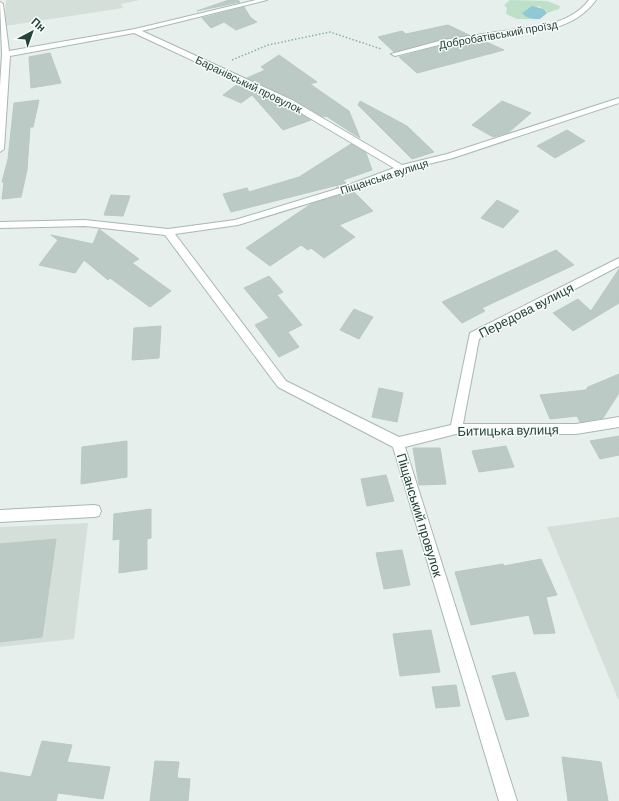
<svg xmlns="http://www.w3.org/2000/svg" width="619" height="801" font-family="Barlow,sans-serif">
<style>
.built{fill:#d4dfda}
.green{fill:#bfe0c8}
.water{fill:#8ec9d4}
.building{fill:#bbcac4;stroke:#b8c9c2}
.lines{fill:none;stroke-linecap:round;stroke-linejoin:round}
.minor-casing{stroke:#a8b8b2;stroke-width:2}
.path{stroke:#86b3a5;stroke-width:1.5;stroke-dasharray:1.5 2;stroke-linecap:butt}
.minor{fill:#fff;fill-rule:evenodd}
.labels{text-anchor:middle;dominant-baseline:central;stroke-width:3;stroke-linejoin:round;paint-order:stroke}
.far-street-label{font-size:11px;fill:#24423a;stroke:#f7fbf9}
.street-label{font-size:13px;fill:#24423a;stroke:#f7fbf9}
</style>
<rect width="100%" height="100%" fill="#e6efeb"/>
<path class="built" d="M6,0H140L121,4L123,8L5,26Z
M619,517V699H618L547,527Z
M88,523L74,639L0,647V527Z"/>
<path class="green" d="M510,0L547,1L560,6L559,9L547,13L546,10L538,6L523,15L531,19H517L506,14L507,8L504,5Z"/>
<path class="water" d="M532,6L544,9L547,13L540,19C533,19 526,19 522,13Z"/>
<path class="building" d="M229,0H238L240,2L197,11Z
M244,7L251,18L257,22L236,30L224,22L211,28L202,18Z
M448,25L469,35L443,39L394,52L378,37L402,31L406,34Z
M482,40L504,50L417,73L399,57L443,45Z
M50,53L61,83L31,88L29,57Z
M279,55L317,82L310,84L349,111L360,138L326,116L323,117L293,99L247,78L265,70L261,67Z
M239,83L285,105L311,120L283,130L252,95L241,103L223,95Z
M39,100L33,127H30L27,170L21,197L2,199L4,182H2L8,159L14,103Z
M360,101L407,126L434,152L412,159L358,105Z
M502,101L531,113L508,133L493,137L472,125Z
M567,130L585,141L555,158L537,146Z
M351,144L366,153L372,170L343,180L347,184L336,188L342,184L231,212L223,194L247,188L249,192L299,177Z
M353,191L373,211L339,225L355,237L324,258L311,248L308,250L301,245L270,266L246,248L311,204Z
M111,195L130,196L123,216L104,215Z
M497,200L519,211L503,228L481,218Z
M99,229L139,259L132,263L171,291L150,307L110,278L108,280L84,260L75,273L39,265L58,240L51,235L93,244Z
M556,250L574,265L482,308L485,311L462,323L442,302Z
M619,269V303L573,331L553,313L578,299L591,311Z
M269,276L283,292L277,295L302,325L288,332L299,347L279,357L255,325L269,318L244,288Z
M354,309L373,317L359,339L340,330Z
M161,326L159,358L132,360L134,328Z
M619,374V393L603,418L580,422L577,416L550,419L540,395L586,390L588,387Z
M379,388L403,393L397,422L372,417Z
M619,436V455L600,459L590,441Z
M127,441V477L81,484L82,447Z
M506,446L514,467L479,472L472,451Z
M413,448H440L446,484L419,485Z
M386,475L394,501L367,506L361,479Z
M151,509V538L147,539V569L119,573L120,539L113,540L114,514Z
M56,539L42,637L0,642V544Z
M402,550L410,585L384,589L376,553Z
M541,559L557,595L546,597L555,633L534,634L529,615L471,625L455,572L503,564L504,566Z
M431,630L440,672L400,676L393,634Z
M515,672L529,716L506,720L492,676Z
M456,685L460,706L436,708L432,687Z
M42,741L72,745L67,762L110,767L103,799L58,793L56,801H0V772L31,777Z
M562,757L601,762L608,801H568Z
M155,761L179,762L177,778L190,779L188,801H150Z"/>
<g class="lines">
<g class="minor-casing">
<path id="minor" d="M256,0H267L142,31L292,100L402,165L447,154L619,98V103L453,158L404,170L349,191L238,225L175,234L286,381L399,437L451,425L470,333L619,258V266L479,339L463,424H576L619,417V427L576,434H456L405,447L517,801H499L393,447L278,387L165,235L85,226L0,228V222L85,220L168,229L235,220L343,187L394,168L286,104L134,33L10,56L4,149L0,152V86L2,54L0,2L3,4L9,51L135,29Z
M589,0H596C585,15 572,22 554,28L443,44L395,56L391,54L443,40L550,24C566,19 579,13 589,0Z
M94,505L99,506L101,511L99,516L94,517L0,522V510Z"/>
</g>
<path class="path" d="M232,60L268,45L330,32L381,49"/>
<use href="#minor" class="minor"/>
</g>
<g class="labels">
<g class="far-street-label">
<text transform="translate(498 34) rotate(-10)">Добробатівський проїзд</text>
<text transform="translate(249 84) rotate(26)">Баранівський провулок</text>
<text transform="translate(384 176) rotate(-18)">Піщанська вулиця</text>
</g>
<g class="street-label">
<text transform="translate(526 310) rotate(-27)">Передова вулиця</text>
<text transform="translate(508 430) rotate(-1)">Битицька вулиця</text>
<text transform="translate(420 515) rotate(73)">Піщанський провулок</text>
</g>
</g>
<g transform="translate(32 32) rotate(41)" stroke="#f7fbf9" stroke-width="3" paint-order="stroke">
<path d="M0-3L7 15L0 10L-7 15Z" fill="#24423a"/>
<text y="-6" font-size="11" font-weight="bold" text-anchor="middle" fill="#24423a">Пн</text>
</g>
</svg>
